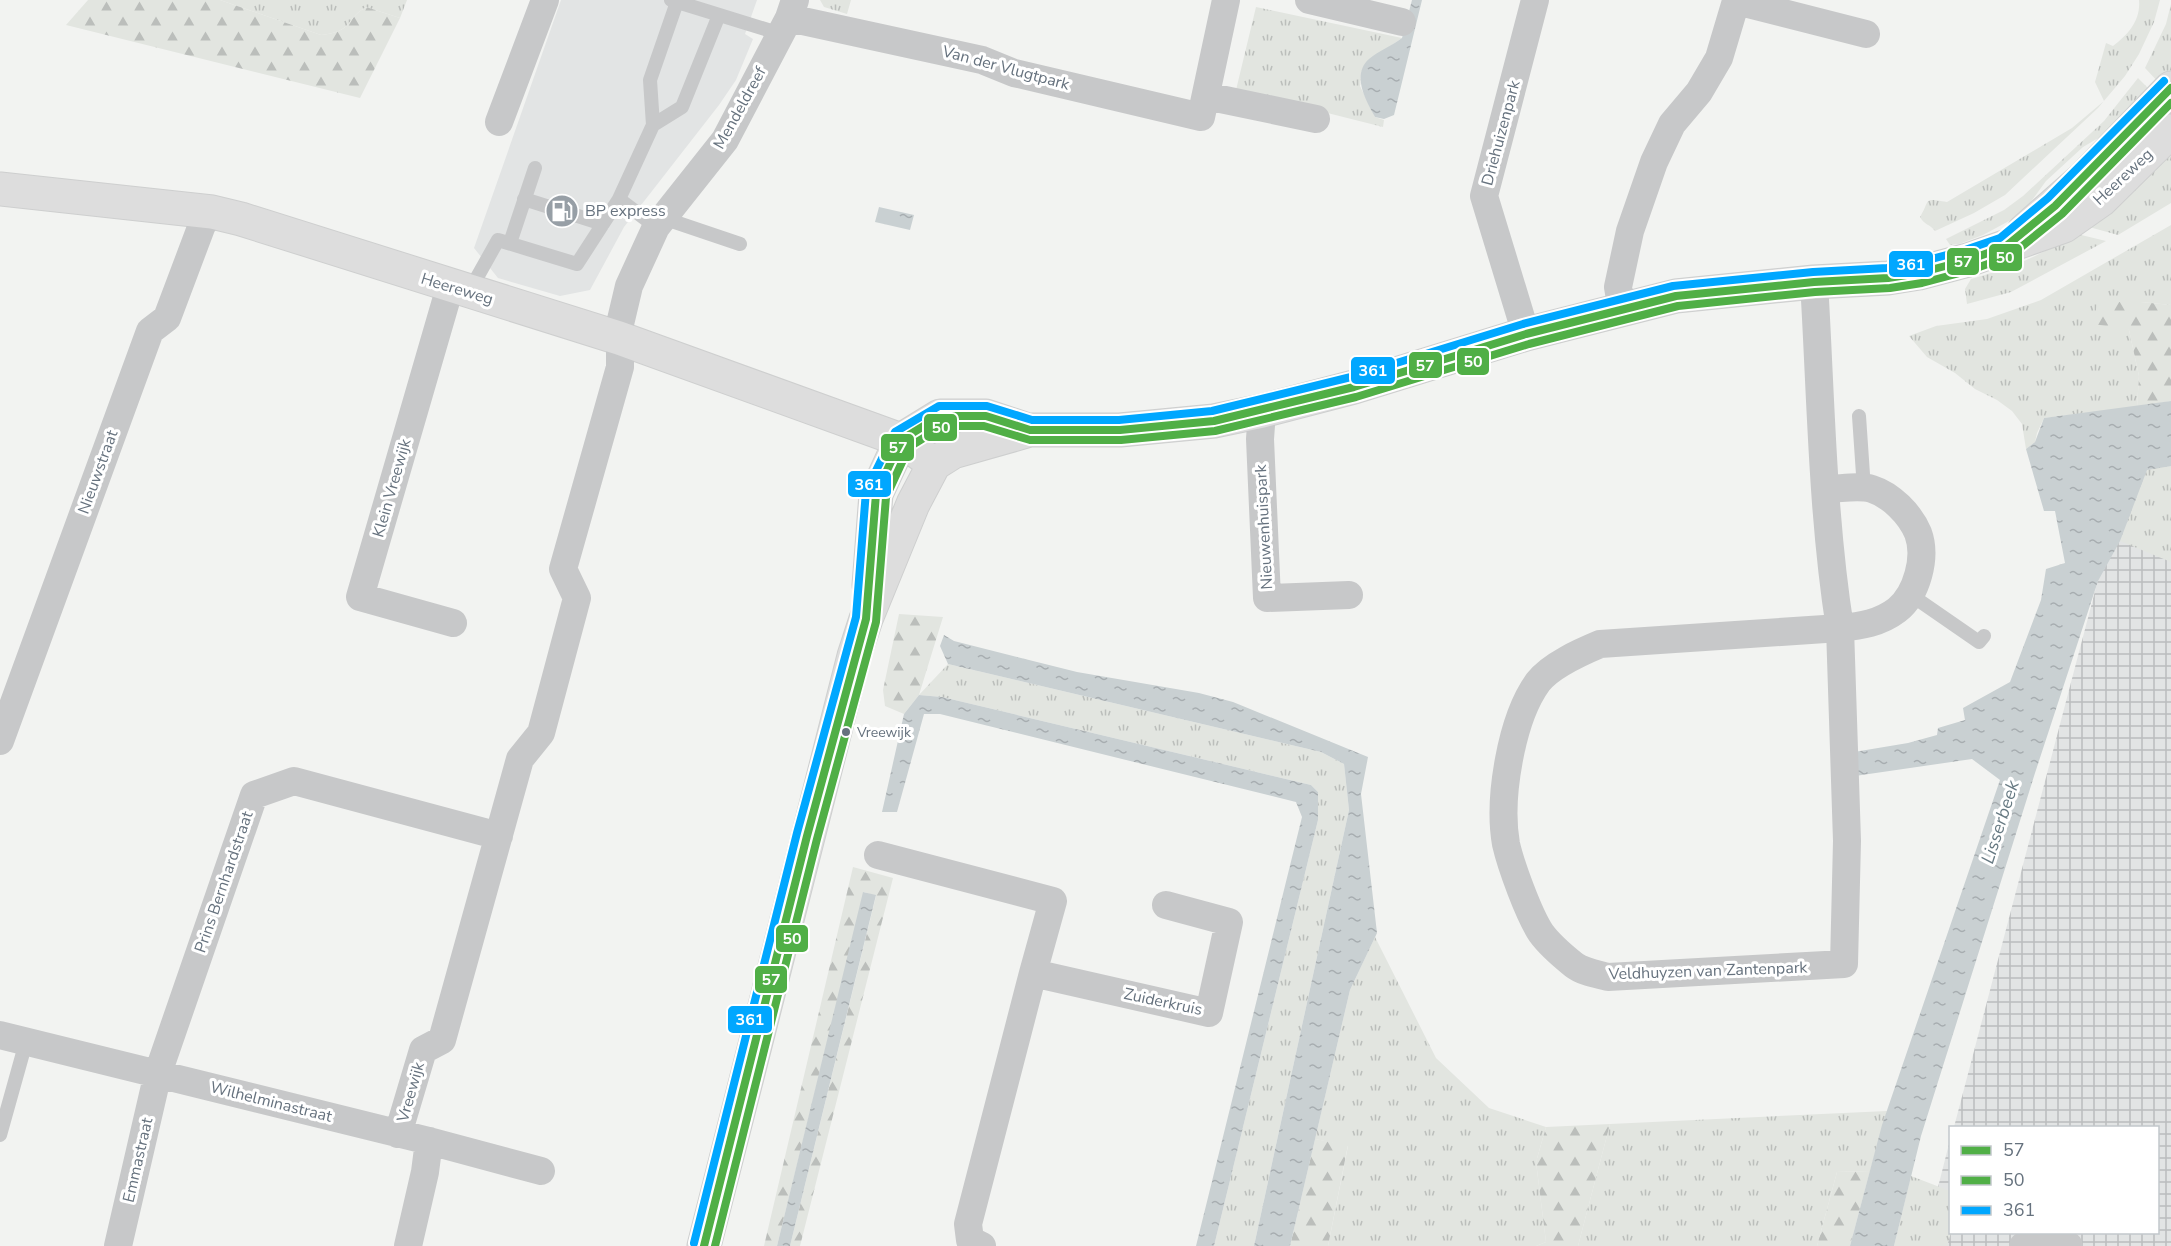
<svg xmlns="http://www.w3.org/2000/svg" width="2171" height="1246" font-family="'Nunito Sans',sans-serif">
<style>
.built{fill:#e2e4e4}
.industrial{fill:url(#industrial-grid)}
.grass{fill:url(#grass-tufts)}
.forest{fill:url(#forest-firs)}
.water{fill:url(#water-ripples)}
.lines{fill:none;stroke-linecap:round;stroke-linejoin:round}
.secondary-casing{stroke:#cecfcf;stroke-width:35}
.lane{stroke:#c7c8c9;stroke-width:14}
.street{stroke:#c7c8c9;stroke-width:28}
.secondary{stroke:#ddd;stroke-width:33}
.bus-1-casing{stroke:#fff;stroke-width:12}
.bus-2-casing{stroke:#fff;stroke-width:12}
.bus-3-casing{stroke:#fff;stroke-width:12}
.bus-1{stroke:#50af46;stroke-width:8}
.bus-2{stroke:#50af46;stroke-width:8}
.bus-3{stroke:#00a7ff;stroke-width:8}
.bus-dot{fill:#66727e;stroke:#fff;stroke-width:2}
.labels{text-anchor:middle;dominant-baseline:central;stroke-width:6;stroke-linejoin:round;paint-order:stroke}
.bus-label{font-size:14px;fill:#66727e;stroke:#fff;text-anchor:start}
.street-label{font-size:16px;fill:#66727e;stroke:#fff}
.poi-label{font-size:16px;fill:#66727e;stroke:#fff;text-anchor:start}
.water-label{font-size:18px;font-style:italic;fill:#667982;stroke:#fff}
.line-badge{stroke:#fff;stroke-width:2}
.badge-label{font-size:16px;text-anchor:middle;font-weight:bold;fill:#fff}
</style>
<defs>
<pattern id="industrial-grid" width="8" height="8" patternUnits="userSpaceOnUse" patternTransform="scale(1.5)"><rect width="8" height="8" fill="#e2e4e4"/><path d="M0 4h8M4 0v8" fill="none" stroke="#bbbdbe"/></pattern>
<pattern id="grass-tufts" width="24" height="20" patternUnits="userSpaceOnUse" patternTransform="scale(1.5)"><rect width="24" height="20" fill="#e2e5e0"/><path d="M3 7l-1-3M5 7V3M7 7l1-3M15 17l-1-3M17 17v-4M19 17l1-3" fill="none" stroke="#bbbebb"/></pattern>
<pattern id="forest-firs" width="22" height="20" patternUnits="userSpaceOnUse" patternTransform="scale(1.5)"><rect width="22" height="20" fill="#e2e5e0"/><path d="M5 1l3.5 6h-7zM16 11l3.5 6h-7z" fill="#bbbebb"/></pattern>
<pattern id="water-ripples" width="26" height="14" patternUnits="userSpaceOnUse" patternTransform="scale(1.5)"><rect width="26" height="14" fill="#c9d0d2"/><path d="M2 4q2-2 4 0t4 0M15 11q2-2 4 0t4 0" fill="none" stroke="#a7adb0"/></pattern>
</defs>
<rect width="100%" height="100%" fill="#f2f3f1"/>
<path class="built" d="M561,0H757L745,34L753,39L736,80L719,105L624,227L590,290L560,296L498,278L474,248Z"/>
<path class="industrial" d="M2171,451V1246H1923L1950,1140V1232H2158V1128L1954,1127L2129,462Z"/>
<path class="grass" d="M220,0H407L400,18L366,7C344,20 355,31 321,35Z
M820,0H851L847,14L824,7Z
M2139,0H2160L2154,22L2139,54L2125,76L2098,108L2005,195L1974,213L1935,231C1930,224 1924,225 1920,217C1931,199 1922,198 1947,202L2072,128L2104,101L2095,82L2106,43L2113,46C2128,35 2141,20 2139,0Z
M2171,4V75L2161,85L2145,68L2166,24Z
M1256,7L1402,38L1382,52L1361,72L1360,86L1375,117L1384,120L1383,127L1236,90Z
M2138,78L2153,93L2124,123L2083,147L2046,181L2022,214L1983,235L1959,244L1950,245L1946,239L2004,210L2023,196L2104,121Z
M2171,146V203L2118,235L2082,225Z
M2171,225V305L2141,302L2097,303L2129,330L2139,376L2137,407L2044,418L2037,433L2035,442L2026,449L2022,424L2012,411L1997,400L1975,389L1955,373L1927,357L1909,336L1936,326L1987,319L2041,300Z
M2073,233L2106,241L2011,292L1967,304L1965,289L1971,279C2007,269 2043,256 2073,233Z
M2171,466V562L2120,541L2147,469Z
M948,664L1321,752L1344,764L1349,810L1254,1246H1214L1318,820V792L1311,785L942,697L919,695Z
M1375,937L1436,1058L1489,1108L1546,1127L1536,1162L1546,1242L1536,1246H1328L1348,1146L1315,1139L1350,990Z
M1887,1111L1870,1171L1837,1172L1817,1246H1578L1610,1124Z
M1911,1176L1950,1191L1951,1233L1947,1246H1894Z"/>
<path class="forest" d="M88,0H220L321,35C355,31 344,20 366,7L400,18L360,98L66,25Z
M2097,302H2141L2171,305V401L2137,407L2139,376L2129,330L2094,324Z
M899,614L943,617L919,695L904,714L885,706L883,690Z
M853,867L893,878L800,1246H790L876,896L864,892L777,1246H764Z
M1610,1124L1578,1246H1536L1546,1242L1536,1162L1546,1127Z
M1315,1139L1348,1145L1328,1246H1290Z
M1870,1171L1850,1246H1817L1837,1172Z"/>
<path class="water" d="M1412,0H1422L1394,115L1384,119L1375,117C1366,101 1351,75 1369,59C1378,51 1392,46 1402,38Z
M879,207L914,215L910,230L875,222Z
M2171,401V466L2147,470L2120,541L2098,581L2035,773L1921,1136L1894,1246H1850L1882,1125L2000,780L1972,759L1855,776L1854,752L1908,743L1937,735L1938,728L1965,720L1963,708L2010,682L2041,600L2046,569L2065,563L2055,511H2044L2026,449L2035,442L2044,418Z
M944,635L954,641L1077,672L1199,693L1233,702L1368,757L1361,794L1377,933L1350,990L1290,1246H1254L1349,810L1344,764L1321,752L948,664L940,646Z
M919,695L942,697L1311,785L1318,792V820L1214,1246H1196L1302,817L1296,802L940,714H924L897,812H882L904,714Z
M863,892L876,895L790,1246H777Z"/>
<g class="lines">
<g class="secondary-casing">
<path id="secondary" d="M0,189L212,212L241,219L619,338L901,440L934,464
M2024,231L2085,177L2171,88
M901,440L940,416H986L1028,430
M869,585L876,494L901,440
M704,1246L854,656L866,619L913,504L934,464L953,452L1030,430H1120L1214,421L1262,411L1354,387L1526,334L1676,296L1814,282L1888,278L1919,273L1968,260L2064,226L2101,200L2171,131"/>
</g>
<path class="lane" d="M671,0L781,34
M653,125L682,107L719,15
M524,199L603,224
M663,218L740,244
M656,227L619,199L653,125L650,80L677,2
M510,243L535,168
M470,293L475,281L498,240L577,264L619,199
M1859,416L1864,489
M1911,595L1979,642L1984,636
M0,1135L26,1042"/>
<path class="street" d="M1309,0L1402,22
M1736,0V1L1866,34
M789,18L982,60L1014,73L1201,117L1226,0
M1206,96L1316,119
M499,122L545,0
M1814,282C1821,398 1822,514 1840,628L1600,644C1581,652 1551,665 1538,682C1511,719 1498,799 1506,844C1511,866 1529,915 1541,933C1549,944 1564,957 1574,965C1583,972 1597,974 1608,977L1844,964L1847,841L1840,628C1861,626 1880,623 1897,610C1917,594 1927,557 1918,533C1910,514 1891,495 1872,489C1859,485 1840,489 1826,489
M450,287L360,597L453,623
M1622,310L1618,287L1630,231L1654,162L1672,124L1699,92L1719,58L1736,1
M1526,334L1484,196L1535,0
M1262,411L1260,439L1267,598L1349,595
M0,741L150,331L167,318L202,225L212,212
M878,855L1053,901L1033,973
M0,1035L429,1141L541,1171
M398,1134L423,1050L442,1040L520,759L541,733L577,598L563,569L620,367V324L629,286L656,227L725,140L789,18L795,0
M118,1246L158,1073L254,795L294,781L499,836
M408,1246L425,1172L429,1141
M982,1246L970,1240L968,1224L1033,973L1209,1013L1229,922L1166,905
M2023,1246L2035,1242L2069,1246"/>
<use href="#secondary" class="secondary"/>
<g class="bus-1-casing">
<path id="bus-1" d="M704,1246L807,836L866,619L876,494L901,440L940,416H986L1030,430H1120L1214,421L1354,387L1526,334L1676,296L1814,282L1888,278L1919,273L1968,260L2005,247L2055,206L2171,88"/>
</g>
<g class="bus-2-casing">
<path id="bus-2" d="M715,1246L817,839L876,622L886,497L909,447L943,426H984L1030,440H1121L1215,431L1356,397L1529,344L1678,306L1815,292L1890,288L1922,283L1971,270L2010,256L2062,214L2171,103"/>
</g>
<g class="bus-3-casing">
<path id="bus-3" d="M694,1243L797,833L856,617L866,491L895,432L939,406H987L1032,420H1119L1212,411L1351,377L1523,324L1673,286L1813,272L1887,268L1917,263L1965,250L2000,238L2048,198L2164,81"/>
</g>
<use href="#bus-1" class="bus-1"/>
<use href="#bus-2" class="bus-2"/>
<use href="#bus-3" class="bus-3"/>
</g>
<defs>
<g id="fuel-disc" transform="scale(1.725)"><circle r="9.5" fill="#979fa6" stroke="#fff"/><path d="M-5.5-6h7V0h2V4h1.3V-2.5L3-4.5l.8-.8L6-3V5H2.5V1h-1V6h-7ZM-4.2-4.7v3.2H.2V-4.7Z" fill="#fff"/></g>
</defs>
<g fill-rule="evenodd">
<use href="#fuel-disc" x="562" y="211"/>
</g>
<circle class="bus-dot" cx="846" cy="732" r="5"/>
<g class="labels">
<g class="bus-label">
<text x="857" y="732">Vreewijk</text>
</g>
<g class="street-label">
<text transform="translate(1006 68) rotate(15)">Van der Vlugtpark</text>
<text transform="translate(740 108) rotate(-61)">Mendeldreef</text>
<text transform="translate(1501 133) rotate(-75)">Driehuizenpark</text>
<text transform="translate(2123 177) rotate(-43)">Heereweg</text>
<text transform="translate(457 289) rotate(17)">Heereweg</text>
<text transform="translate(98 472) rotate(-70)">Nieuwstraat</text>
<text transform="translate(392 488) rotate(-74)">Klein Vreewijk</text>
<text transform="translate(1264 527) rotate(-93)">Nieuwenhuispark</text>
<text transform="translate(224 882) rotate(-71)">Prins Bernhardstraat</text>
<text transform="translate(1708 971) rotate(-2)">Veldhuyzen van Zantenpark</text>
<text transform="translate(1163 1002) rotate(12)">Zuiderkruis</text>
<text transform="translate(411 1092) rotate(-74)">Vreewijk</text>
<text transform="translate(271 1102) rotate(14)">Wilhelminastraat</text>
<text transform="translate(138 1160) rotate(-77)">Emmastraat</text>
</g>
<g class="poi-label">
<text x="585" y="211">BP express</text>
</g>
<g class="water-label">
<text transform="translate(2000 822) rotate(-72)">Lisserbeek</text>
</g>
</g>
<g class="line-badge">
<rect x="1988" y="243" width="35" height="29" rx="6" fill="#50af46"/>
<rect x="1946" y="247" width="34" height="29" rx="6" fill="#50af46"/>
<rect x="1888" y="250" width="46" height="28" rx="6" fill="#00a7ff"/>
<rect x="1456" y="347" width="34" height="29" rx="6" fill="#50af46"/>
<rect x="1408" y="351" width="35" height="28" rx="6" fill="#50af46"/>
<rect x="1350" y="356" width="46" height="29" rx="6" fill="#00a7ff"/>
<rect x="923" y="413" width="35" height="29" rx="6" fill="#50af46"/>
<rect x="880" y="433" width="35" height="29" rx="6" fill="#50af46"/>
<rect x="847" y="470" width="45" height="28" rx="6" fill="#00a7ff"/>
<rect x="775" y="924" width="34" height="29" rx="6" fill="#50af46"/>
<rect x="754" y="965" width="34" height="29" rx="6" fill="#50af46"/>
<rect x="727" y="1005" width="46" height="29" rx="6" fill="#00a7ff"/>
</g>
<g class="badge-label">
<text x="2005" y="263">50</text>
<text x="1963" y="267">57</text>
<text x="1911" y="270">361</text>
<text x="1473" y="367">50</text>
<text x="1425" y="371">57</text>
<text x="1373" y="376">361</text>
<text x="941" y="433">50</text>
<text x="898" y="453">57</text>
<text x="869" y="490">361</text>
<text x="792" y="944">50</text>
<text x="771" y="985">57</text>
<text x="750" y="1025">361</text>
</g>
<rect x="1949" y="1126" width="210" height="108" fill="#ffffff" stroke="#c2c7cb" stroke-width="1.5"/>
<rect x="1961" y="1146" width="30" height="9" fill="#50af46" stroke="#c2c7cb" stroke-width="1.5"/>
<text x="2003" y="1156" font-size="18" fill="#66727e">57</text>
<rect x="1961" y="1176" width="30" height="9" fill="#50af46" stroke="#c2c7cb" stroke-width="1.5"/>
<text x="2003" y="1186" font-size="18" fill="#66727e">50</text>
<rect x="1961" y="1206" width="30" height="9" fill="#00a7ff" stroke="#c2c7cb" stroke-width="1.5"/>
<text x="2003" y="1216" font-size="18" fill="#66727e">361</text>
</svg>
